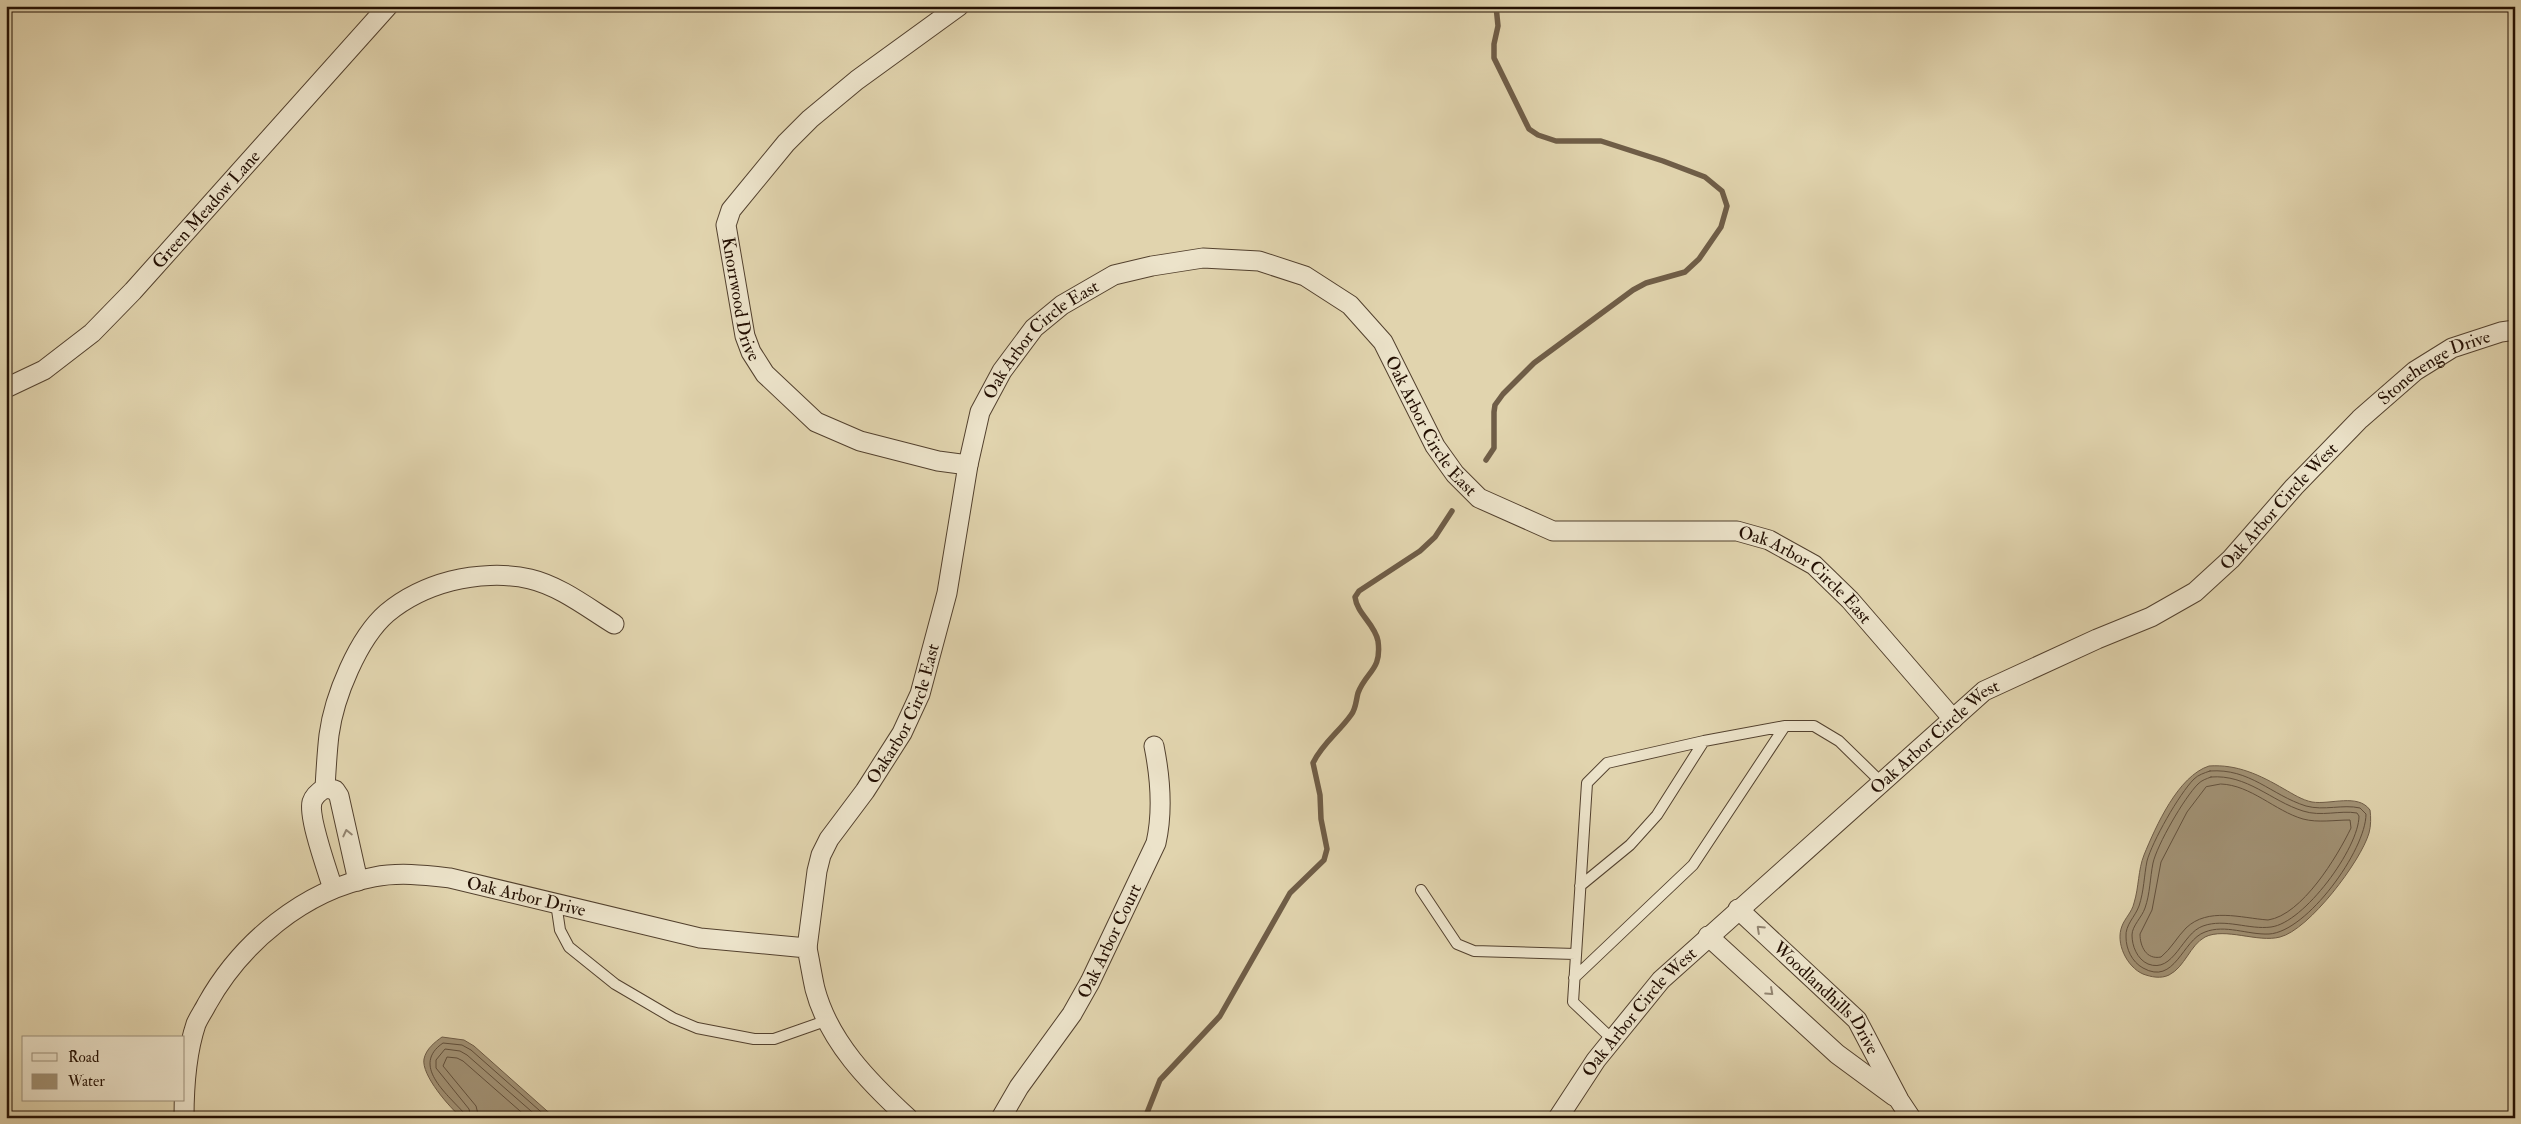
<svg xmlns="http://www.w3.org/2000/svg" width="2521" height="1124" font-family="'IM FELL Double Pica',serif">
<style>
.water{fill:#a19174;stroke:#6f5d47}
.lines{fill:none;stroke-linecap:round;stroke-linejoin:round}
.shore{stroke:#62503c;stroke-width:1}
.stream{stroke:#6f5d47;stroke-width:5.5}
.service-casing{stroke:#53412e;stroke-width:12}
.minor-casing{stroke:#53412e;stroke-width:21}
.service{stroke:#ece3ca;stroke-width:10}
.minor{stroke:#ece3ca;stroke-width:19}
.oneway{stroke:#928470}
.labels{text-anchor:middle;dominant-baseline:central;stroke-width:4;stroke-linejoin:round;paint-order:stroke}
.street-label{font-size:18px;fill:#241003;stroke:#ece3ca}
</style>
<rect width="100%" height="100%" fill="#e1d4ae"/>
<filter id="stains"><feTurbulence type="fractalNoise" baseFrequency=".004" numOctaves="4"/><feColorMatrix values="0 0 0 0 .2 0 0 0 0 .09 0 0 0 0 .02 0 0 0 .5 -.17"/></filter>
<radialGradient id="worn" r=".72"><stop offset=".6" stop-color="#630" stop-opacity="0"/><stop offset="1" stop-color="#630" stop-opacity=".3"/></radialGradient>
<path class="water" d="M2209,766C2237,764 2260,775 2284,789C2293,794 2302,800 2312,802C2330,805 2358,793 2370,810C2371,817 2371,826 2369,833C2361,861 2309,930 2280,937C2258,943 2225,927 2205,937C2190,945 2185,967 2169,975C2161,979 2151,977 2143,974C2127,967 2115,943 2122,926C2125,918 2132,912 2134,903C2139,887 2138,870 2144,855C2156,826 2178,776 2209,766Z
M442,1037L464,1040L474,1046L555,1118H462C450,1108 421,1075 424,1059C426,1049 435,1042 442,1037Z"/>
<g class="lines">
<path class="shore" d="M2210,771C2250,768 2271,795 2306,806C2324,811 2343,804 2360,808L2366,814C2366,850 2307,932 2269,934C2248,935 2225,924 2205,932C2182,940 2175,986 2143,968C2132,962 2126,949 2126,937C2125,925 2135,917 2139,906C2144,891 2144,876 2147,861C2152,842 2179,794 2194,779C2198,775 2204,773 2210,771Z
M2211,777C2247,774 2271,801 2303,811C2321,817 2340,810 2357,813L2359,816C2359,848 2304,923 2271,927C2249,930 2225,918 2203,926C2182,933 2174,974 2148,964C2137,959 2132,946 2132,935C2132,926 2142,917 2145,908C2150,894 2150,878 2153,863C2157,845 2184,798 2198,784C2202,780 2206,779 2211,777Z
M2221,784C2251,785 2275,811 2303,819C2318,823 2334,820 2350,820L2351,828C2337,857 2302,915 2268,920C2241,918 2208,907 2186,928C2177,937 2171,949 2161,957C2146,960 2140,946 2140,934L2152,910L2161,862L2187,812L2206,787Z
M465,1118L464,1113C446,1093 411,1065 443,1043L462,1045L471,1050L548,1118
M471,1118L469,1109L436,1068V1060L445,1049L460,1051L467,1055L539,1118
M479,1118L476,1106L443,1066L447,1057L457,1058L463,1061L528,1118"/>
<path class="stream" d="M1486,460L1494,448V412L1495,405L1503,394L1534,363L1633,290L1646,283L1685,272L1699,259L1721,227L1727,206L1722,191L1705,177L1663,161L1601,141H1556L1538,135L1529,129L1494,58V44L1498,26L1496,6
M1145,1118L1160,1080L1220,1016L1290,893L1324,860L1327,849L1321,819L1320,795L1313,763C1322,744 1339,732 1351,715C1356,709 1356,700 1358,693C1366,671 1382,671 1378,641C1375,624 1357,614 1355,597L1359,591L1420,551L1435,537L1452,511"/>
<g class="service-casing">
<path id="service" d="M1580,886L1630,845L1657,815L1704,741
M1421,890L1457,944L1474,951L1575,954
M556,903L560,930L569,947L615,984L673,1018L697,1028L754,1039H774L828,1020
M1574,978L1693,865L1785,726
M1612,1039L1573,1002L1587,783L1607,763L1704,741L1785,726H1814L1839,741L1881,782"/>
</g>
<g class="minor-casing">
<g id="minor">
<path id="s1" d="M959,6L857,80L810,119L786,143L731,210L726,225L745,336L751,352L765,374L816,422L860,441L938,461L968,465"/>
<path id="s2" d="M6,388L44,370L92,333L133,291L388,6"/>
<path d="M325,788C326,770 327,752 329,735C334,697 358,638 387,613C405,598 428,587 451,581C475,575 505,573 530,579C560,586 588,608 614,624"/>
<path d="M333,889C328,872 308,818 312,802C314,796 320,791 325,788L335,790L339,796L358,881"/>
<path id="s3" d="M1738,909L1857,1020L1899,1100L1911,1118"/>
<path d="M1708,936L1837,1054L1894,1096"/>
<path id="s4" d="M807,948L817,871L821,855L829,839L865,791L902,733L920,694L947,593L968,465L980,412L1002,371L1034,328L1062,305L1114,275L1152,266L1203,258L1259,261L1305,276L1350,305L1383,342L1435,446L1455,474L1479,498L1553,531H1737L1769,540L1814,565L1850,600L1953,719"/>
<path id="s5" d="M184,1118C184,1087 186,1054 196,1024C199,1017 204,1010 207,1004C241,943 304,890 374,877C399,872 424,875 450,878L700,938L807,948C810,962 812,976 815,989C829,1042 869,1082 908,1118"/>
<path id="s6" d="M1001,1118L1019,1087L1072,1014L1090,982L1156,843C1163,812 1160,776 1154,746"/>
<path id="s7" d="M1558,1118L1596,1060L1661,980L1984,691L2097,639L2151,617L2195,592L2231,559L2294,487L2360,419L2415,371L2452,348L2501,332L2515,330"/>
</g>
</g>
<use href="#service" class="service"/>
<use href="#minor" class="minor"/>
</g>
<defs><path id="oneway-chevron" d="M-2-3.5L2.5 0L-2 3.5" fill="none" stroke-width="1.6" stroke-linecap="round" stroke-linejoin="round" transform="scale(1.25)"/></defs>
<g class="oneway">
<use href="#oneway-chevron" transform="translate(347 833) rotate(-103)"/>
<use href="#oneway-chevron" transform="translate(1760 929) rotate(-137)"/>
<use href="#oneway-chevron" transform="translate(1770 992) rotate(42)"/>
</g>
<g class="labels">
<g class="street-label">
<text stroke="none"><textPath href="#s2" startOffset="271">Green Meadow Lane</textPath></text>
<text stroke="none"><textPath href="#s1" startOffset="399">Knorrwood Drive</textPath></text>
<text stroke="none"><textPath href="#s4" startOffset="669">Oak Arbor Circle East</textPath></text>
<text stroke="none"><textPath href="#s7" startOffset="1170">Stonehenge Drive</textPath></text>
<text stroke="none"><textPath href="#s4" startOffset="1164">Oak Arbor Circle East</textPath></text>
<text stroke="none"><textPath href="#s7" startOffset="959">Oak Arbor Circle West</textPath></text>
<text stroke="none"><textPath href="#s4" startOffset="1599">Oak Arbor Circle East</textPath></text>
<text stroke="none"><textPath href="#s4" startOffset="259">Oakarbor Circle East</textPath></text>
<text stroke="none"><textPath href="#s7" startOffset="539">Oak Arbor Circle West</textPath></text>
<text stroke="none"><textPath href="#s5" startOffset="489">Oak Arbor Drive</textPath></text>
<text stroke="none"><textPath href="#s6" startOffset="208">Oak Arbor Court</textPath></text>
<text stroke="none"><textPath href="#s3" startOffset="126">Woodlandhills Drive</textPath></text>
<text stroke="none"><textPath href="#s7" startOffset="134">Oak Arbor Circle West</textPath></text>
</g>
</g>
<rect width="2521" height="1124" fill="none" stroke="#e1d4ae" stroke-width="25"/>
<rect x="8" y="8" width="2506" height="1109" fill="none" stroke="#241003" stroke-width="2.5"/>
<rect x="12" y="12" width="2496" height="1099" fill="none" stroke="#241003"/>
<rect x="22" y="1036" width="162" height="65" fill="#ece3ca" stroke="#9c8f7a"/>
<rect x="32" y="1053" width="25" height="8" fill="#ece3ca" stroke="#9c8f7a"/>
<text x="68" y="1062" font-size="15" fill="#241003">Road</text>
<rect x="32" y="1074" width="25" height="15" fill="#a19174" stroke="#9c8f7a"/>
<text x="68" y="1086" font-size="15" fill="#241003">Water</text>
<rect width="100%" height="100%" filter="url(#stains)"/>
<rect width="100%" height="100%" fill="url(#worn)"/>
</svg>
